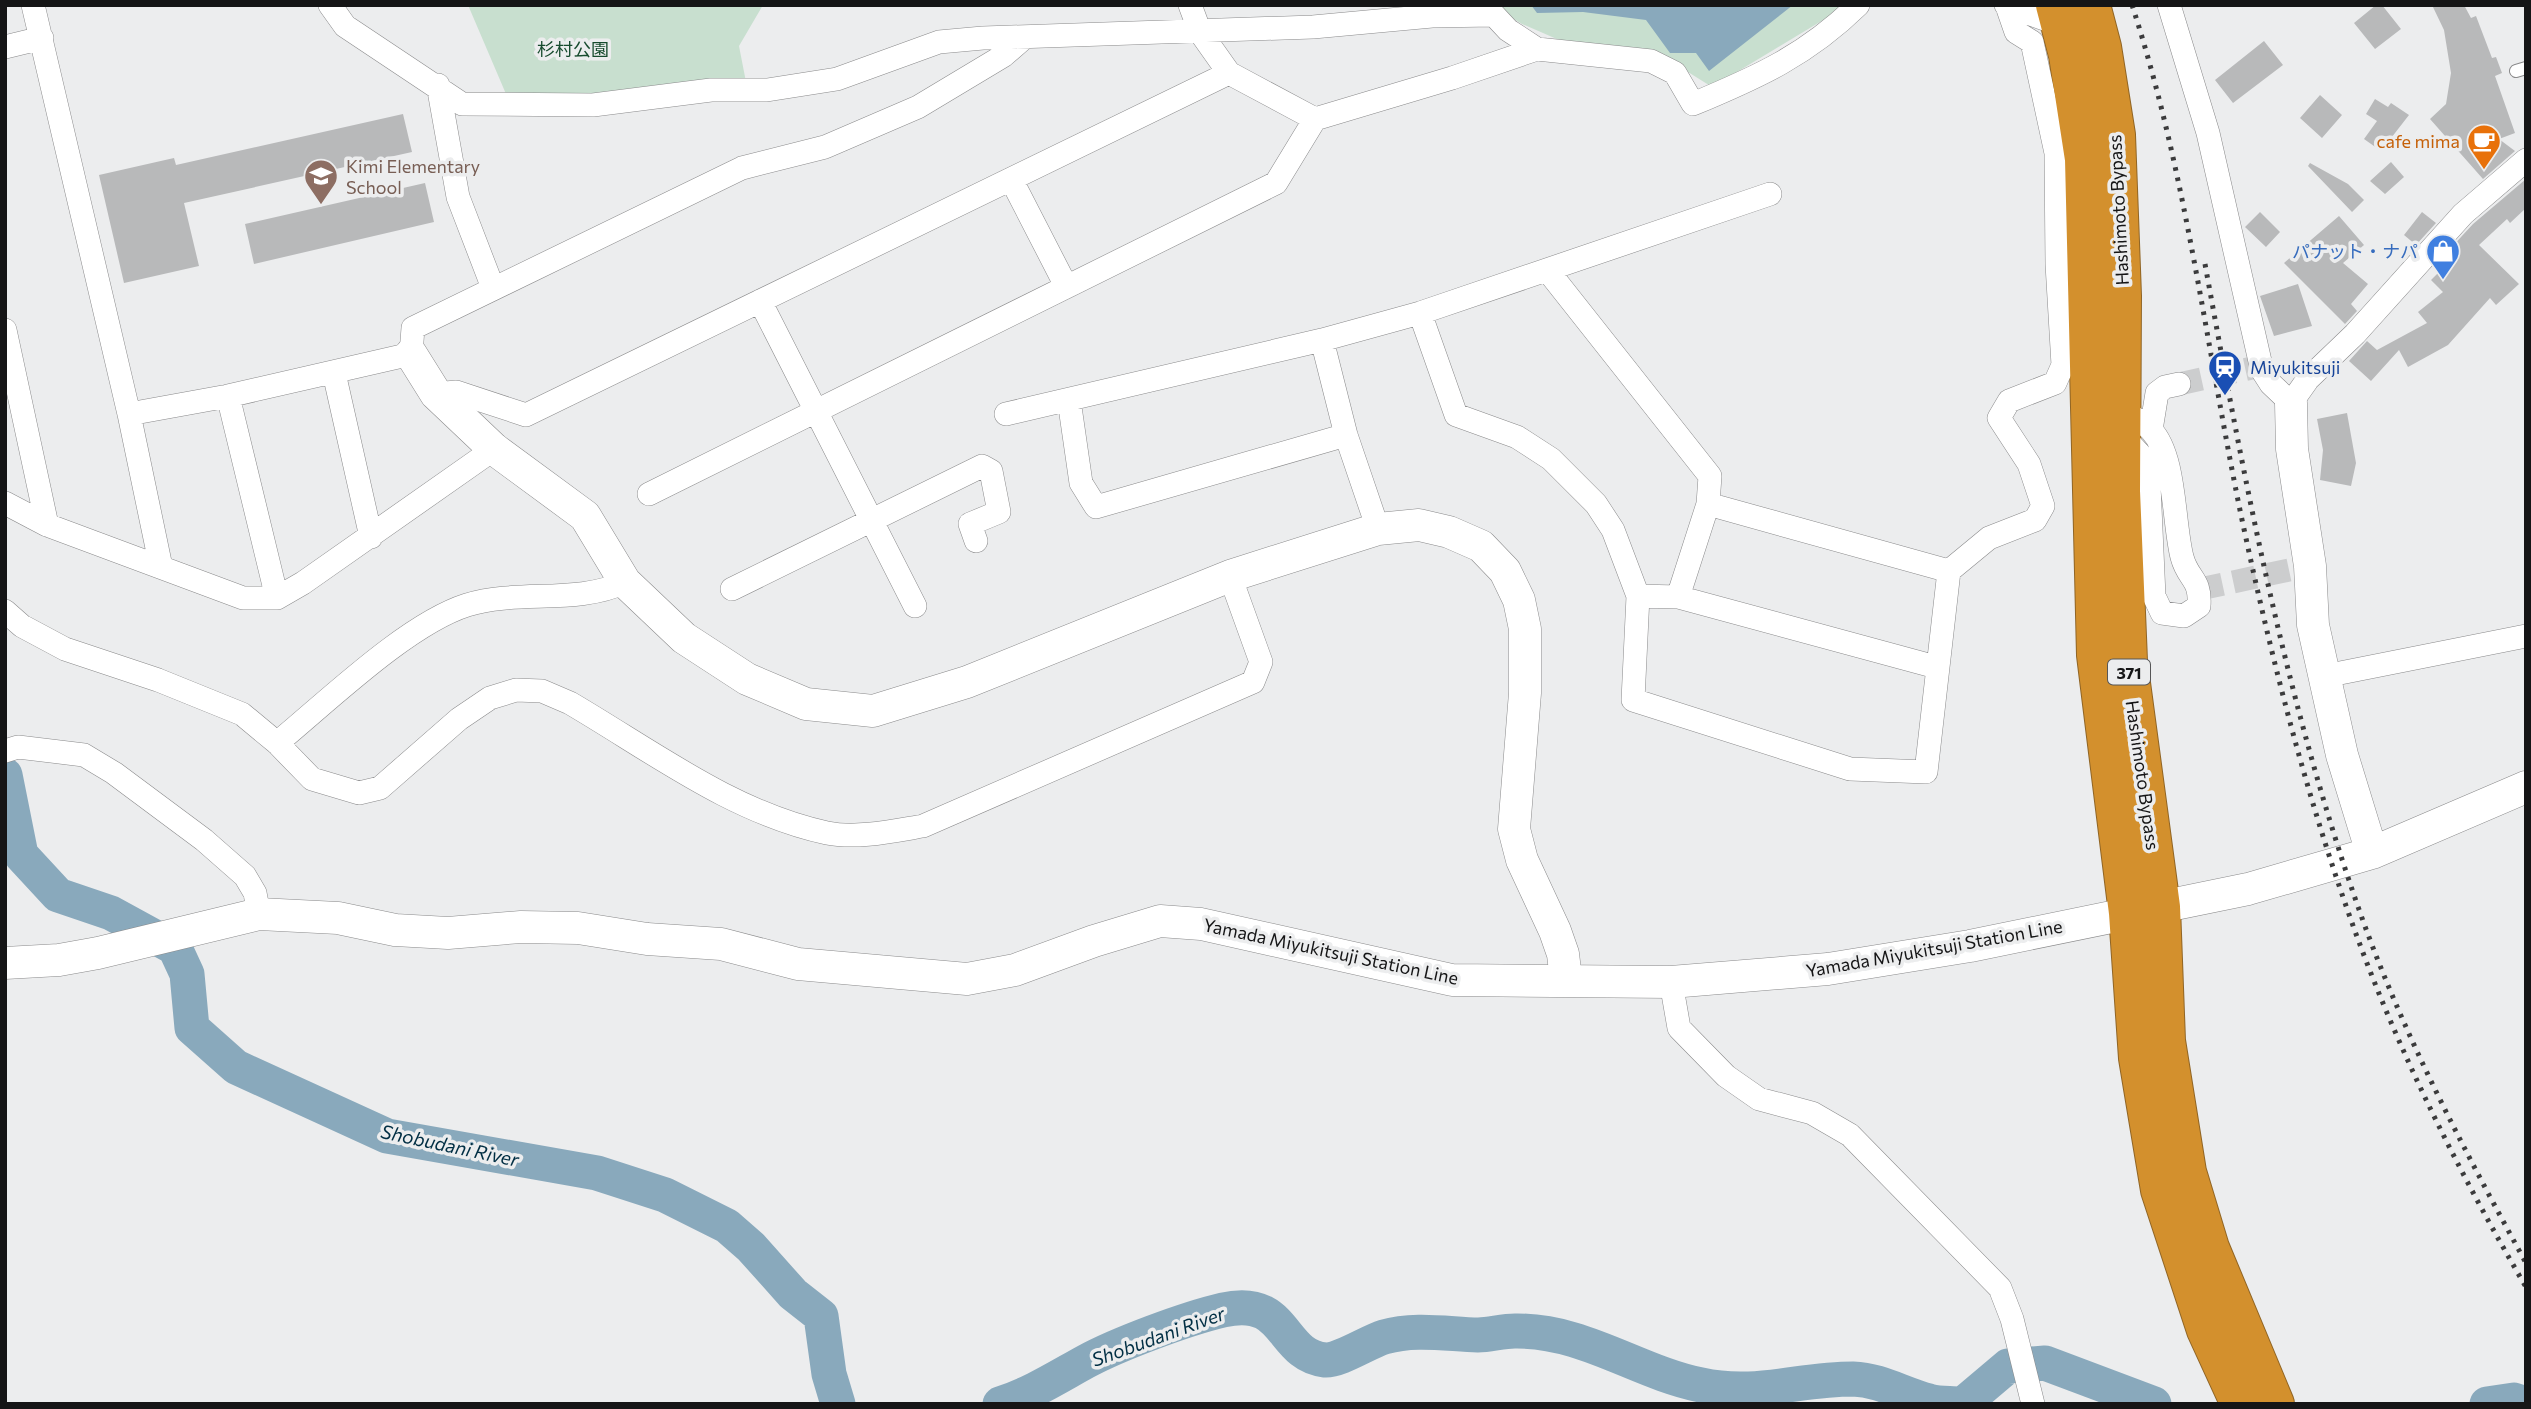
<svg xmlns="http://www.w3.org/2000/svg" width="2531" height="1409" font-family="Commissioner,'Noto Sans JP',sans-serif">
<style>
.green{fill:#c8dfcf}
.water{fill:#89a9bc}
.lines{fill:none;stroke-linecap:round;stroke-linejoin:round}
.river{stroke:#89a9bc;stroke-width:35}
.building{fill:#b8b9ba}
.street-tunnel{stroke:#cccdce;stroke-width:23;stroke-dasharray:23 11;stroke-linecap:butt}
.lane-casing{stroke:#8a8a8b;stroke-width:14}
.street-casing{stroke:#8a8a8b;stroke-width:24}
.secondary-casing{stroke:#8a8a8b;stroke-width:33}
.highway-casing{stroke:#906525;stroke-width:40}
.lane{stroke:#fff;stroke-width:12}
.street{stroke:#fff;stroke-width:23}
.secondary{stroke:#fff;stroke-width:32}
.highway{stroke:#d3902d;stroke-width:38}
.rail{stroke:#3b3b3c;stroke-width:5;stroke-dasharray:3.5 7;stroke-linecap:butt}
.labels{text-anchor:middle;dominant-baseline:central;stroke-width:7;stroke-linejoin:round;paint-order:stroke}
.shield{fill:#ecedee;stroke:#565657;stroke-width:2}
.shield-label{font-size:16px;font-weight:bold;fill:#151516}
.park-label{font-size:18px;fill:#174b2e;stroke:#ecedee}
.food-label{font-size:18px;fill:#c56008;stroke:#ecedee;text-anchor:end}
.education-label{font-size:18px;fill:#785e54;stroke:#ecedee;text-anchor:start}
.street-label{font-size:18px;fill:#151516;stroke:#ecedee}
.shop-label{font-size:18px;fill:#366cbe;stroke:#ecedee;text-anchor:end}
.transit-label{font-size:18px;fill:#164399;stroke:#ecedee;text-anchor:start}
.water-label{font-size:19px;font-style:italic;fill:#002e43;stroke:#ecedee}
</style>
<rect width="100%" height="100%" fill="#ecedee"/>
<path class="green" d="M468,5H763L739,46L746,82L571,96L506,94Z
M1501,5H1848L1712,87L1656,52L1566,43L1522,24L1504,13Z"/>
<path class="water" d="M1531,5H1793L1709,71L1696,53H1670L1646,20L1583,12L1537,13Z"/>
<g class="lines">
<path class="river" d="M5,775L21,855L58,895L111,913L175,948L187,974L192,1028L236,1067L387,1136L597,1173L665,1195L727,1226L751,1247L793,1294L821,1316L829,1374L838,1404
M1000,1404C1031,1394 1056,1378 1085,1362C1118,1344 1185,1319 1223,1310C1288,1295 1279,1355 1325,1360C1339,1361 1368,1342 1384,1337C1415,1328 1446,1334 1478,1335C1490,1335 1502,1331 1515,1331C1584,1330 1637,1372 1701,1385C1755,1397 1799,1379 1853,1379C1881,1380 1902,1394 1929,1401C1938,1404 1950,1403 1960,1404
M1963,1404L2008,1366L2045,1363L2154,1404
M2487,1404L2514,1400L2526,1404"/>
</g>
<path class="building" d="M2376,5H2382L2401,29L2375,49L2354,23Z
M2432,5H2464L2471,18L2476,16L2492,58L2496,57L2502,73L2495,76L2515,133L2499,139L2515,151L2483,179L2430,119L2446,104L2451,73L2444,30Z
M2264,41L2283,65L2233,103L2215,80Z
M2320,95L2342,115L2322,138L2300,118Z
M2375,99L2388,107L2391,103L2409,115L2381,151L2364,139L2377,121L2366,114Z
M403,114L412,152L184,203L199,266L124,283L99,175L174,158L176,165Z
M2391,162L2404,177L2385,194L2370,181Z
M2310,163L2348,184L2364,200L2352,212L2308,166Z
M2526,179V208L2510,223L2507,219L2479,245L2519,284L2496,305L2490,298L2448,345L2408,367L2399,350L2371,381L2349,361L2367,341L2377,350L2427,323L2418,312L2443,292L2431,280L2444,267L2438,262L2473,224Z
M425,183L434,222L254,264L245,224Z
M2260,212L2280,232L2266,247L2245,227Z
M2422,212L2436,223L2416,245L2404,235Z
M2339,216L2364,245L2343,263L2368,284L2351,304L2357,311L2345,324L2284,263Z
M2298,284L2312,326L2274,336L2260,296Z
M2347,413L2356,463L2351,486L2320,480L2323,450L2317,419Z"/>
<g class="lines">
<path class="street-tunnel" d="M2179,384L2252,368
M2200,589L2289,570"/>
<g class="lane-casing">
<path id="lane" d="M2516,71L2526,68"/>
</g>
<g class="street-casing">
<path id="street" d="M33,5L129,414L161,567
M330,5L345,26L462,104L593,105L711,90H767L837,79L939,42L983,38L1313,27L1432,16L1494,15L1508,30L1537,49
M1190,5L1200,32L1229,73L1315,119
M2006,5L2061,25L2066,24
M2169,5L2208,133L2262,370L2271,384L2291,403L2308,379L2355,334L2463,214L2526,160
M5,47L42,38
M438,85L458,197L493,288
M1011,179L1066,286
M1548,271L1710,476L1708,504L1678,597
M760,301L915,606
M1420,313L1456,415L1517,437L1551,459L1596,504L1613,530L1638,596L1633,700L1850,769L1926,772L1949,571L1989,538L2035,520L2043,506L2029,464L1999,418L2009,401L2055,383L2063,365L2057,264L2056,153L2032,42L2016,32L2007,6
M5,330L47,525
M1322,340L1346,435L1378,529
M334,373L371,537
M436,394L456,392L526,415L1229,73
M228,396L277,598
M1069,400L1081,483L1096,507L1346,435
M2114,406C2125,414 2142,420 2151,430C2176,456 2173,522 2182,557C2188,580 2201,578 2199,606L2184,616L2162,613L2154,596L2148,463L2133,447L2116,438
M129,414L228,396L411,354L413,328L742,168L825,147L918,107L1003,56L1025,37
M1006,414L1322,340L1420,313L1770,194
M2151,430L2157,393L2165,387L2179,384
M649,494L1276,183L1315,119L1452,78L1537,49L1651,61L1675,73L1693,104C1758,77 1807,55 1858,5
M5,503L47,525L243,598H277L303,583L494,449
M1708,504L1949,571
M732,589L982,466L991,471L999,512L970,524L976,541
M1638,596L1678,597L1936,667
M5,611L22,626L65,649L158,680L242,714L277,743L312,779L359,793L380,788L459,719L490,698L516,690L542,691L570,703C652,751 733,813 827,833C857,839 893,831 923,826L1253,682L1261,662L1230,576
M2325,676L2526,636
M277,743C327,702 407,624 467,605C519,589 576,605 625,582
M5,751L18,747L84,755L114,773L204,840L245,876L255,893L259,914
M1671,982L1679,1028L1726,1076L1759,1099L1812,1113L1850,1135L2000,1288L2012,1319L2033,1404"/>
</g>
<g class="secondary-casing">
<path id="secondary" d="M411,354L436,394L494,449L585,516L625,582L684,638L747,679L806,704L873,711L967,682L1230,576L1378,529L1419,525L1449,532L1481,546L1505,571L1519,600L1525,629V693L1514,829L1522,860L1555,931L1563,954L1566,979
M2291,403L2292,449L2310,566L2313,625L2342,755L2372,853
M5,963L59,960L98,953L259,914L338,918L395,930L448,933L521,927L578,928L647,939L721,944L798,964L967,979L1015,970L1094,941L1160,921L1201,924L1452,980L1671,982L1828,969L1970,946L2248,889L2372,853L2526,787"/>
</g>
<g class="highway-casing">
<path id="highway" d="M2055,5L2068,55L2084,159L2096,655L2128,913L2138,1058L2160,1190L2206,1330L2240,1404
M2091,5L2102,47L2116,135L2122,296L2121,491L2128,661L2161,907L2166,1041L2187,1172L2210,1248L2275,1404"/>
</g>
<use href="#lane" class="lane"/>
<use href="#street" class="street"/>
<use href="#secondary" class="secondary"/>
<use href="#highway" class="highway"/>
<path class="rail" d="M2132,5C2186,171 2206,345 2241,515C2270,652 2304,788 2351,920C2396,1047 2458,1171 2526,1287
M2205,264C2245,485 2287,707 2362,918C2405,1038 2465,1152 2526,1263"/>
</g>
<defs>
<g id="cafe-pin" transform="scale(1.75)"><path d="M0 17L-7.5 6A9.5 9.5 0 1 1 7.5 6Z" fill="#e8710a" stroke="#ecedee"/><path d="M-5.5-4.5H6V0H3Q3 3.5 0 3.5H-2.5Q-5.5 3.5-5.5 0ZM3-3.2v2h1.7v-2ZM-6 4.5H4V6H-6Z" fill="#fff"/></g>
<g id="school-pin" transform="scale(1.75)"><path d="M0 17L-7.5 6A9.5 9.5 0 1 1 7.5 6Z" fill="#8d6e63" stroke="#ecedee"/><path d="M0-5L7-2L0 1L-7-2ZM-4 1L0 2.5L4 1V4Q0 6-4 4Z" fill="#fff"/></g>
<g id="shop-pin" transform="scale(1.75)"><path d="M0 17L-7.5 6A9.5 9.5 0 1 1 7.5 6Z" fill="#3f7fe0" stroke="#ecedee"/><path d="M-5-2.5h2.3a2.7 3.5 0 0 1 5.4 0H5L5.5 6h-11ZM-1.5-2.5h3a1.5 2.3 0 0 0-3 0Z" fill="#fff"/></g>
<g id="station-pin" transform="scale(1.75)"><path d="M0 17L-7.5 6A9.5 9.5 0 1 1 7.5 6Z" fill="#1a4fb4" stroke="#ecedee"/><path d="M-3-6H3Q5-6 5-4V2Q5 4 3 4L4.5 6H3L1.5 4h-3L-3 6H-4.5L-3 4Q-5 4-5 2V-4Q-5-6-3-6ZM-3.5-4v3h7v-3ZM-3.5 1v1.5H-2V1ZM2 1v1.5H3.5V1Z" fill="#fff"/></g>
</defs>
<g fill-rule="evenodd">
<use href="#cafe-pin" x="2484" y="141"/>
<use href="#school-pin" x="321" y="176"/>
<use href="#shop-pin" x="2443" y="251"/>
<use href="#station-pin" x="2225" y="367"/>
</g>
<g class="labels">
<rect class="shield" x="2108" y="659.5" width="42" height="25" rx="5"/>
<g class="shield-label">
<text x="2129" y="672">371</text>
</g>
<g class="park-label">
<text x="573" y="49">杉村公園</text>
</g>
<g class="food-label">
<text x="2460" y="141">cafe mima</text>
</g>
<g class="education-label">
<text x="346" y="166">Kimi Elementary<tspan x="346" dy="21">School</tspan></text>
</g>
<g class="street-label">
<text transform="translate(2118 210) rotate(-93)">Hashimoto Bypass</text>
<text transform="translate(2143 775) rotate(82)">Hashimoto Bypass</text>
<text transform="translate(1934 948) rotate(-10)">Yamada Miyukitsuji Station Line</text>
<text transform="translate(1331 951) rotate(12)">Yamada Miyukitsuji Station Line</text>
</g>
<g class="shop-label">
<text x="2418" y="251">パナット・ナパ</text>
</g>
<g class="transit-label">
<text x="2250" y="367">Miyukitsuji</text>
</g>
<g class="water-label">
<text transform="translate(450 1145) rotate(12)">Shobudani River</text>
<text transform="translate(1158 1336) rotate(-20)">Shobudani River</text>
</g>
</g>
<rect width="2531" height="1409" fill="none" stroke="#151516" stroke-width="14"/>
</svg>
